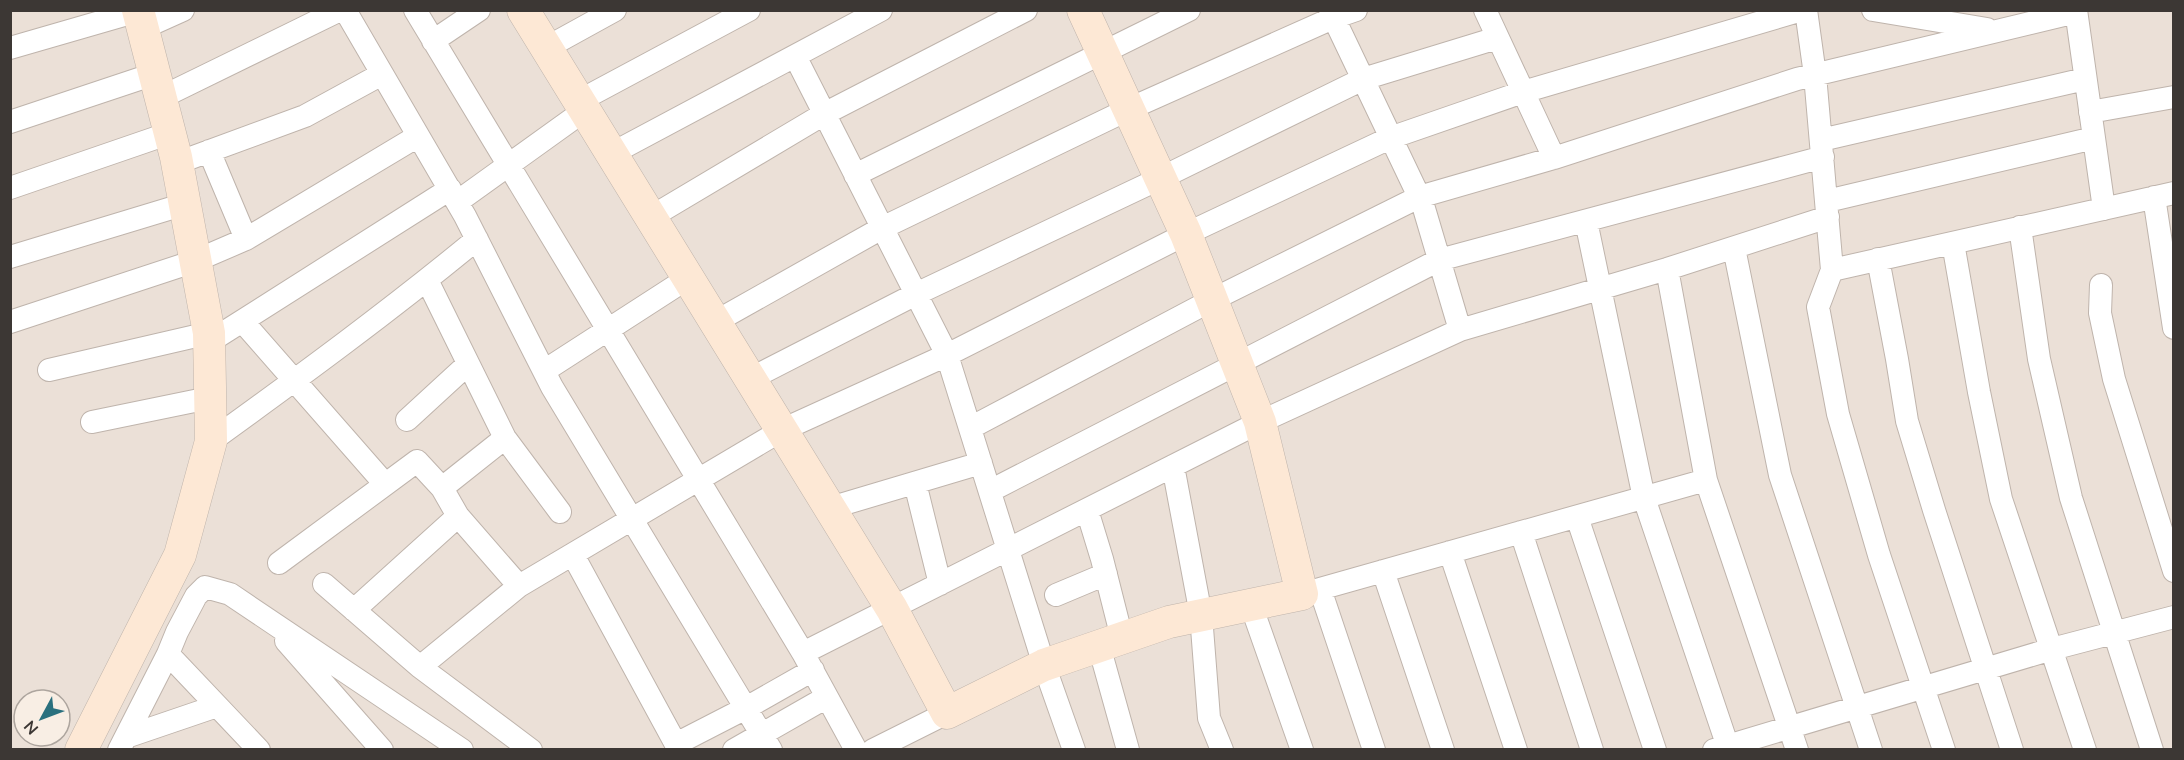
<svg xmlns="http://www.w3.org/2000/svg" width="2184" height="760" font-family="Mulish,sans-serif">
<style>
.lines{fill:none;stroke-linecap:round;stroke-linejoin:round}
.street-casing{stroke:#bfb4ac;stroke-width:24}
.secondary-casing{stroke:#bfb4ac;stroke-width:33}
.street{stroke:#fff;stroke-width:22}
.secondary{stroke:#fde8d5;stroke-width:32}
</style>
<rect width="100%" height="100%" fill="#ebe0d7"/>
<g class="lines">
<g class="street-casing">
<path id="street" d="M345,10L465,216L552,387L771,750
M415,10L803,653L856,750
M1330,10L1423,205L1460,330
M1485,10L1554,158
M1806,10L1815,75L1832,270L1818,307L1838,414L1879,555L1944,750
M1873,10L1987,29
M2076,10L2104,209
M143,28L183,10
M433,41L479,10
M10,48L138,11
M546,48L615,10
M795,56L947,355L1044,665L1074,750
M160,98L340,10
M579,101L749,10
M2090,112L2174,97
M10,122L154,74
M1821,140L2085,79
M209,151L246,239
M611,154L881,10
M177,163L305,116L382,74
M855,175L1189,10
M10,188L170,133
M2154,197L2174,328
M1827,201L2094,138
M457,202L585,110
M651,217L824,114L1026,10
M1586,221L1644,498L1729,750
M2020,227L2039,359L2071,498L2152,750
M1953,243L1979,392L2001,499L2085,750
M1734,248L1780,475L1871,750
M10,257L185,204
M1878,259L1897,359L1907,421L1934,510L2012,750
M1667,269L1706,480L1797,750
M1832,270L2174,193
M427,280L505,438L560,512
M2101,285L2100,313L2114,379L2174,571
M10,322L195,261L246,239L418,136
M243,322L385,484
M715,322L882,228L1129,109L1333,18L1356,10
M209,342L450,189
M49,370L209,333
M544,371L688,278
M750,379L916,294L1161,178L1363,79L1497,38
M407,420L468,364
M92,422L209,398
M970,428L1212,300L1419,197L1554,158L1797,79L2076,12
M211,441C301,376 391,310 477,239
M1173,466L1201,615L1209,718L1222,750
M915,483L940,584
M442,488L505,438
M990,491L1439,260L1823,157
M830,508L981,463
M1087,510L1102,559L1122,638
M1577,517L1655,750
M1521,532L1592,750
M1450,552L1516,750
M573,555L679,750
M279,563L417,461L442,488L458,516L519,586
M1383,571L1443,750
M324,584L420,667L531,750
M1320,589L1374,750
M1302,594L1706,480
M1056,595L1106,574
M1251,605L1302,750
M354,610L458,516
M286,641L382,750
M1099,646L1128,750
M803,653L1260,422L1460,330L1667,269L1828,217
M168,654L259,750
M420,667L519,586L782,430L947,355L1186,234L1390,138L1523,92L1802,10
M126,737L217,706
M676,744L746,708L813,670
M119,750L168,654L177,632L196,596L205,587L230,594L462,750
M734,750L827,697
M873,750L947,713
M1714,750L2052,649L2174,617"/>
</g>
<g class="secondary-casing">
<path id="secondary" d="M523,10L892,609L947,713L1044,665L1169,622L1302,594L1260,422L1186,234L1083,10
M81,750L180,555L211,441L209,333L176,157L138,10"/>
</g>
<use href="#street" class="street"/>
<use href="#secondary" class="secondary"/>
</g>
<rect width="2184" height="760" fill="none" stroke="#3c3734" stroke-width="24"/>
<g transform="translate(42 718) rotate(229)"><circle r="28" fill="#f8eee4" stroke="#ada59e" stroke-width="1.5"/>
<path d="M0-4.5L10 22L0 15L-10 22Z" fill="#2a707e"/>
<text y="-9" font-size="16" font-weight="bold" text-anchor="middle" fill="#3c3734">N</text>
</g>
</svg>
